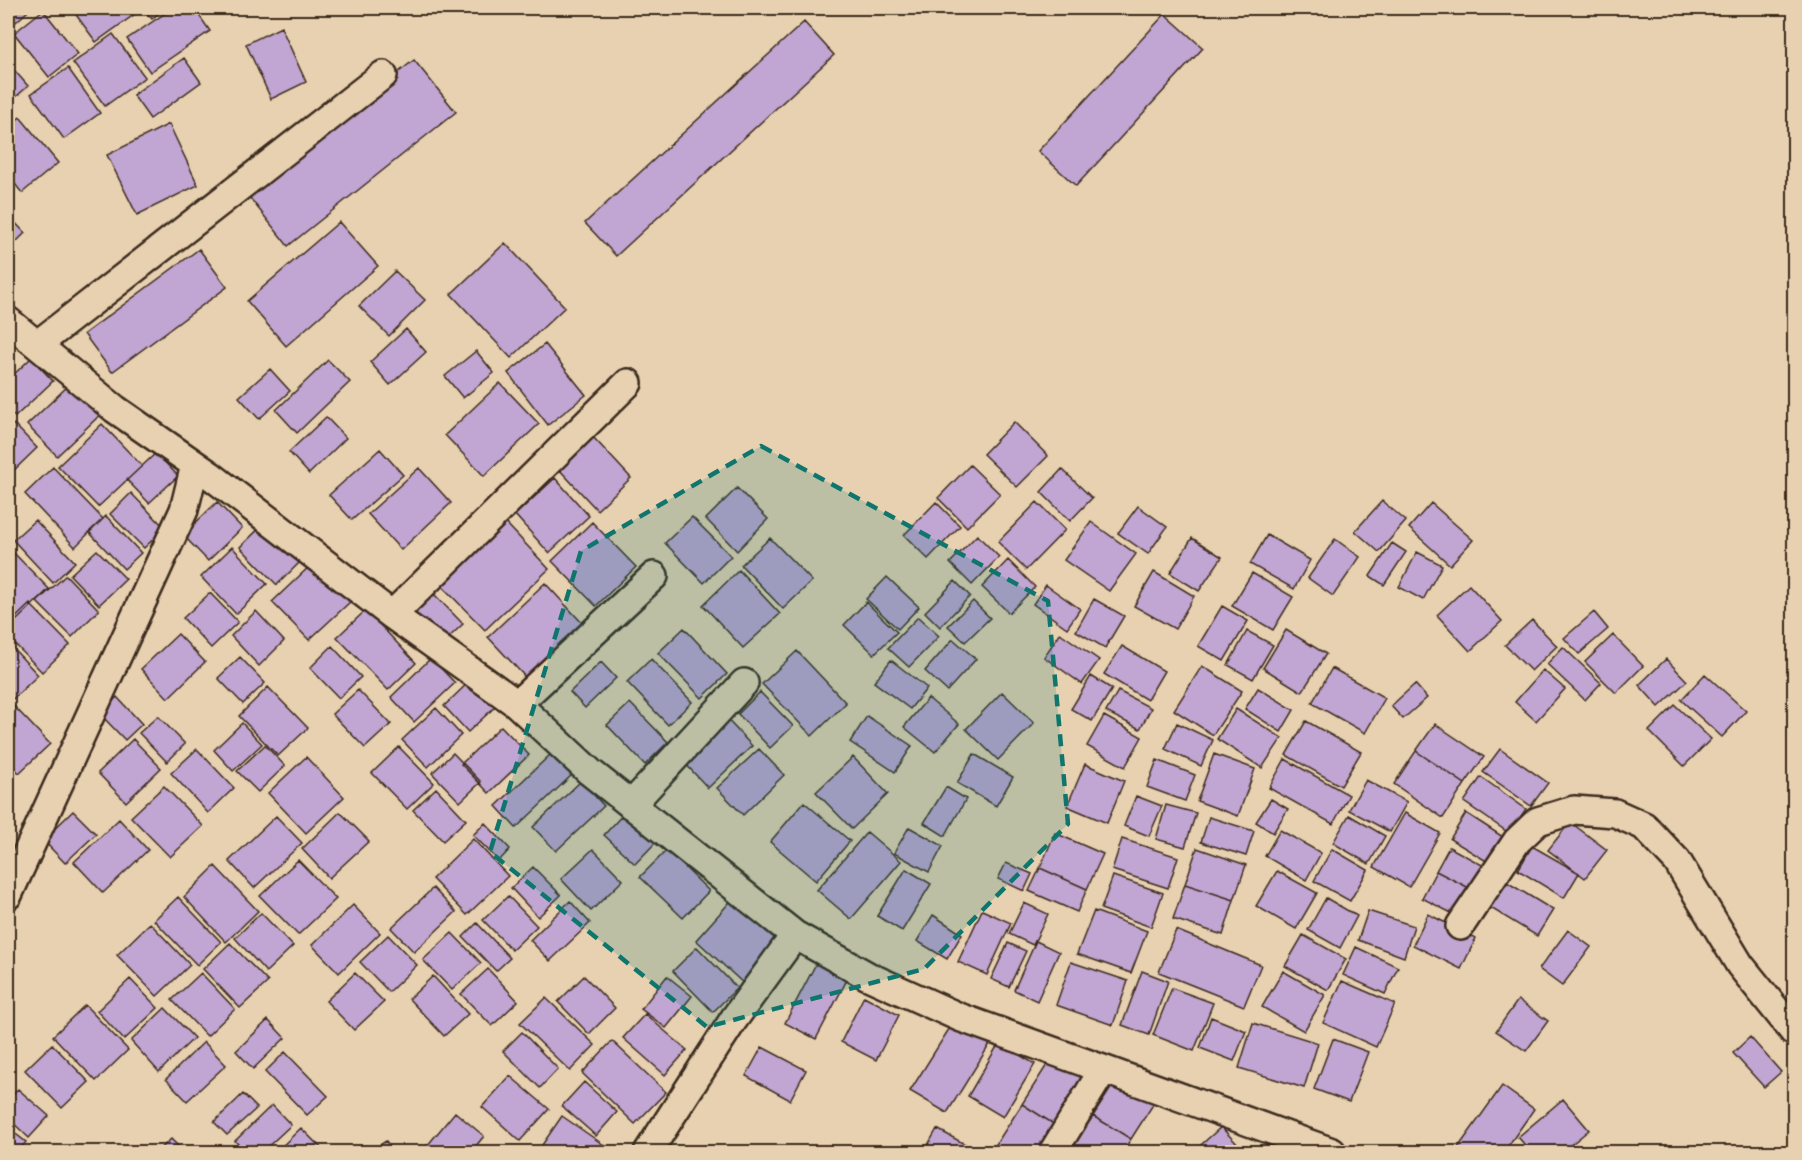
<svg xmlns="http://www.w3.org/2000/svg" width="1802" height="1160" font-family="'Playpen Sans',sans-serif">
<style>
.building{fill:#c1a5d2;stroke:#3b2a1e;stroke-width:1.5}
.lines{fill:none;stroke-linecap:round;stroke-linejoin:round}
.street-casing{stroke:#3b2a1e;stroke-width:32}
.street{stroke:#e8d1b1;stroke-width:27}
.marked{fill:#0f766e;fill-opacity:0.2;stroke:#0f766e;stroke-width:4.5;stroke-dasharray:12 8;stroke-linejoin:round}
</style>
<rect width="100%" height="100%" fill="#e8d1b1"/>
<filter id="ink" filterUnits="userSpaceOnUse"><feTurbulence type="fractalNoise" baseFrequency=".0167" numOctaves="2"/><feDisplacementMap in="SourceGraphic" scale="12" xChannelSelector="R" yChannelSelector="G"/><feConvolveMatrix kernelMatrix="1 2 1 2 8 2 1 2 1" color-interpolation-filters="sRGB"/></filter>
<g filter="url(#ink)">
<path class="building" d="M8,8H25L28,11L8,29Z
M71,8H130L135,14L96,42Z
M142,8H164L152,19Z
M173,8H194L210,31L150,72L127,39Z
M43,10L78,54L49,77L14,33Z
M1165,14L1203,48L1076,186L1038,151Z
M804,22L834,55L616,256L585,223Z
M281,27L306,82L271,99L246,44Z
M113,34L145,77L105,106L73,63Z
M184,58L201,82L150,119L133,95Z
M414,60L456,112L288,246L246,193Z
M8,63L28,86L8,104Z
M68,68L100,113L64,139L31,94Z
M20,117L58,163L22,193L8,175V128Z
M169,124L198,185L137,215L107,155Z
M8,215L25,233L8,250Z
M339,222L378,266L286,346L247,301Z
M505,243L565,307L511,358L451,294Z
M199,249L227,287L112,372L84,334Z
M395,271L425,300L389,336L359,306Z
M406,329L426,352L390,385L370,362Z
M545,344L586,395L548,425L508,373Z
M476,351L494,373L463,398L445,376Z
M31,358L53,381L15,417L8,410V380Z
M328,360L350,382L297,433L276,410Z
M270,369L290,391L259,419L239,397Z
M500,383L539,424L484,476L445,435Z
M70,384L100,415L57,456L27,425Z
M326,417L346,438L309,474L289,452Z
M1014,422L1048,456L1017,487L983,454Z
M14,424L37,448L8,476V430Z
M102,424L142,466L98,507L58,466Z
M592,436L631,478L597,510L557,467Z
M380,449L403,475L352,520L329,495Z
M156,453L178,476L149,503L127,480Z
M970,465L1000,494L967,527L938,498Z
M53,467L103,519L75,547L25,494Z
M419,468L451,503L401,550L368,514Z
M1062,469L1092,498L1070,521L1041,492Z
M555,478L589,516L549,553L515,515Z
M737,488L768,519L737,551L706,519Z
M131,493L165,528L144,548L110,514Z
M1382,501L1406,521L1379,552L1355,531Z
M217,502L242,528L208,561L183,535Z
M936,502L960,526L928,559L904,535Z
M1037,502L1065,530L1026,570L998,542Z
M1431,503L1473,540L1450,565L1409,528Z
M1138,506L1167,527L1148,554L1118,533Z
M106,516L141,553L124,569L89,532Z
M692,517L731,556L704,583L665,543Z
M35,520L75,562L53,583L13,540Z
M266,522L302,560L277,585L240,547Z
M505,522L549,569L485,630L440,584Z
M592,522L636,567L596,606L552,561Z
M1091,522L1136,554L1109,591L1064,560Z
M977,535L999,557L972,585L950,563Z
M1267,535L1310,560L1294,589L1250,564Z
M770,538L812,581L783,609L741,565Z
M1192,538L1222,557L1199,591L1170,573Z
M1335,539L1360,557L1333,596L1308,578Z
M1392,543L1406,552L1384,585L1370,576Z
M232,547L267,584L236,614L201,577Z
M9,548L49,589L17,620L8,610V549Z
M97,550L126,579L99,605L70,575Z
M1417,552L1442,565L1423,600L1399,587Z
M1008,560L1035,587L1009,613L982,587Z
M313,563L350,602L309,640L272,602Z
M739,570L780,614L743,648L703,605Z
M1154,572L1194,596L1175,629L1134,606Z
M1252,573L1293,597L1273,630L1232,606Z
M66,575L99,610L72,637L37,602Z
M887,577L919,607L898,629L866,599Z
M955,581L970,596L940,627L925,612Z
M545,583L585,626L528,680L488,637Z
M1046,585L1080,609L1067,628L1033,604Z
M1469,585L1502,621L1470,651L1437,615Z
M210,593L238,622L211,648L183,618Z
M433,593L463,624L443,643L413,612Z
M1094,599L1124,616L1105,648L1076,631Z
M973,601L990,618L965,642L948,626Z
M866,602L897,632L874,654L844,625Z
M30,604L70,645L42,672L8,637V625Z
M1222,606L1248,621L1224,661L1198,646Z
M366,610L416,663L388,690L337,637Z
M256,611L284,641L259,666L231,636Z
M1594,612L1608,629L1579,654L1564,638Z
M918,617L939,636L909,667L888,648Z
M1532,620L1557,646L1531,671L1505,645Z
M684,628L727,674L702,698L658,653Z
M1286,630L1326,654L1302,692L1263,668Z
M1247,631L1273,645L1253,679L1228,665Z
M1060,633L1099,660L1082,684L1044,657Z
M178,634L205,662L168,698L141,669Z
M1613,635L1643,666L1616,693L1585,662Z
M953,639L976,659L947,691L925,671Z
M8,643L38,675L13,699L8,693Z
M332,646L361,677L339,698L310,668Z
M1122,646L1164,671L1147,700L1104,674Z
M1563,647L1601,683L1585,700L1547,664Z
M797,651L846,703L812,736L762,684Z
M240,657L265,683L243,704L218,678Z
M431,658L455,683L414,722L391,697Z
M651,659L692,702L668,725L627,682Z
M1666,659L1687,681L1659,707L1639,685Z
M891,660L927,688L910,709L874,682Z
M601,662L616,678L585,708L570,692Z
M1202,666L1242,691L1213,735L1174,710Z
M1332,668L1385,698L1365,733L1312,703Z
M1543,670L1565,689L1536,721L1515,702Z
M1705,674L1746,711L1722,737L1681,700Z
M1091,676L1112,689L1092,721L1071,709Z
M473,678L498,704L468,732L444,706Z
M1415,684L1427,698L1403,719L1391,706Z
M268,687L308,728L278,756L239,716Z
M1258,688L1294,710L1281,732L1245,709Z
M358,690L391,724L365,748L332,714Z
M1118,691L1151,708L1140,729L1106,712Z
M760,692L793,726L770,748L738,714Z
M1002,692L1034,723L998,760L966,729Z
M117,697L142,724L125,740L100,714Z
M928,698L959,724L935,752L904,727Z
M10,702L50,744L19,773L8,761V705Z
M630,703L668,742L645,765L607,725Z
M1675,705L1711,739L1684,766L1649,731Z
M436,708L461,735L428,767L402,740Z
M1236,709L1282,738L1262,768L1217,739Z
M158,716L185,744L167,762L139,733Z
M724,716L752,746L708,788L680,758Z
M867,716L912,746L895,772L850,742Z
M1104,716L1142,737L1125,767L1087,746Z
M1306,721L1361,752L1341,786L1286,755Z
M242,723L262,744L233,771L214,750Z
M1177,723L1213,740L1201,766L1165,749Z
M1435,724L1484,757L1465,784L1416,751Z
M501,726L529,755L489,793L461,764Z
M133,739L161,768L126,802L98,773Z
M265,745L285,766L258,792L237,771Z
M399,747L434,783L407,809L372,773Z
M197,749L234,788L208,813L171,773Z
M759,749L784,775L743,815L717,788Z
M1500,749L1548,783L1531,806L1483,772Z
M1416,751L1465,784L1443,818L1394,784Z
M453,753L481,782L460,802L432,773Z
M552,753L573,774L516,828L496,806Z
M974,754L1013,777L996,806L957,783Z
M1214,754L1255,769L1238,816L1197,801Z
M306,757L344,797L306,833L268,793Z
M853,757L888,794L852,829L816,792Z
M1285,759L1349,795L1333,824L1269,788Z
M1157,760L1195,775L1185,801L1147,787Z
M1085,764L1124,781L1107,823L1067,806Z
M1481,777L1526,809L1509,833L1464,802Z
M1366,780L1407,802L1390,832L1349,810Z
M581,781L604,806L556,851L533,827Z
M164,786L203,826L170,857L131,817Z
M946,787L966,799L945,836L924,823Z
M436,788L466,820L443,841L413,810Z
M1136,796L1162,806L1149,836L1124,826Z
M1271,799L1288,809L1273,833L1256,822Z
M804,802L850,841L816,881L770,842Z
M1166,805L1196,813L1185,847L1156,839Z
M73,811L96,834L65,863L43,840Z
M626,811L657,841L635,864L604,835Z
M340,812L369,841L329,878L302,849Z
M1405,813L1440,833L1409,887L1374,867Z
M1466,813L1503,837L1488,862L1450,839Z
M1349,815L1385,836L1369,864L1333,843Z
M276,816L302,843L254,888L229,861Z
M1209,817L1254,831L1246,856L1201,842Z
M119,819L148,850L103,893L74,862Z
M1570,822L1607,850L1585,878L1548,850Z
M485,823L510,849L499,861L473,835Z
M909,827L943,846L929,872L894,853Z
M1280,830L1321,853L1306,880L1265,856Z
M867,832L901,861L851,919L817,890Z
M1055,833L1103,854L1087,889L1040,868Z
M473,839L508,876L467,915L432,879Z
M1122,839L1178,857L1168,888L1112,870Z
M1532,846L1579,873L1564,898L1518,870Z
M1449,847L1486,867L1473,890L1436,871Z
M1197,848L1246,865L1234,900L1185,884Z
M593,849L623,880L591,911L561,879Z
M1332,849L1368,870L1350,901L1314,881Z
M667,850L709,891L683,918L640,877Z
M298,860L336,899L298,935L260,896Z
M1006,863L1032,874L1024,891L998,879Z
M215,866L258,911L226,942L184,897Z
M533,867L561,895L538,917L511,888Z
M1040,868L1087,889L1077,912L1029,891Z
M906,869L931,884L902,931L877,916Z
M1277,871L1317,893L1296,929L1256,906Z
M1436,871L1473,890L1459,917L1422,898Z
M1113,876L1163,893L1151,927L1101,909Z
M1505,881L1553,910L1537,936L1489,907Z
M1185,884L1234,900L1223,935L1173,919Z
M433,888L456,912L414,952L391,928Z
M737,894L786,938L744,984L696,940Z
M508,896L537,926L512,950L483,920Z
M178,897L221,942L197,965L154,920Z
M1326,898L1357,916L1340,948L1308,930Z
M570,901L590,923L550,961L530,940Z
M1024,903L1048,914L1033,945L1009,934Z
M353,905L380,933L339,973L312,945Z
M982,910L1011,923L987,975L958,962Z
M1094,911L1147,931L1131,973L1077,954Z
M1368,911L1414,926L1404,957L1358,940Z
M261,913L293,946L266,972L235,938Z
M1428,914L1476,938L1461,969L1413,945Z
M933,915L962,934L947,959L917,941Z
M150,923L190,965L157,996L117,955Z
M477,923L510,958L496,971L463,937Z
M1176,930L1261,965L1244,1006L1159,972Z
M1568,930L1591,947L1562,986L1539,969Z
M452,933L481,963L452,990L423,960Z
M388,935L417,965L389,992L360,962Z
M1303,935L1346,959L1328,990L1285,966Z
M1036,941L1059,952L1037,1001L1014,990Z
M230,943L268,982L240,1008L203,969Z
M1008,943L1026,951L1009,987L991,979Z
M697,947L737,988L713,1012L673,971Z
M1356,947L1398,967L1385,994L1343,975Z
M820,956L851,972L816,1039L785,1023Z
M1071,962L1128,981L1113,1025L1056,1005Z
M488,969L518,1001L492,1026L461,994Z
M1142,971L1168,981L1149,1035L1122,1025Z
M1283,971L1325,995L1304,1031L1262,1007Z
M201,973L235,1009L207,1036L172,1000Z
M355,973L384,1002L354,1030L326,1001Z
M433,976L468,1014L444,1036L409,999Z
M584,976L615,1008L589,1034L558,1002Z
M667,976L692,996L666,1028L641,1009Z
M130,979L158,1008L124,1040L97,1011Z
M1342,981L1395,1004L1376,1047L1323,1023Z
M1172,988L1213,1003L1194,1051L1153,1035Z
M864,996L899,1015L876,1060L841,1042Z
M546,998L595,1045L570,1071L520,1023Z
M1518,1000L1548,1021L1526,1051L1496,1031Z
M85,1005L128,1050L96,1081L53,1036Z
M165,1008L194,1038L159,1072L131,1041Z
M645,1014L687,1050L665,1075L623,1038Z
M1211,1017L1246,1031L1234,1061L1200,1048Z
M268,1020L285,1038L253,1069L236,1051Z
M954,1021L990,1044L947,1113L910,1091Z
M1253,1023L1318,1043L1304,1088L1239,1068Z
M522,1032L558,1069L540,1088L503,1051Z
M1750,1037L1781,1072L1764,1087L1733,1053Z
M1333,1039L1368,1052L1349,1102L1314,1089Z
M612,1041L666,1092L635,1124L582,1073Z
M204,1042L226,1065L187,1101L166,1079Z
M999,1043L1035,1064L1003,1117L968,1096Z
M52,1044L89,1082L62,1108L25,1070Z
M762,1047L806,1070L790,1100L746,1076Z
M285,1052L328,1096L307,1115L265,1072Z
M1052,1057L1091,1080L1060,1128L1022,1104Z
M510,1076L549,1109L520,1141L482,1107Z
M1117,1079L1154,1103L1131,1139L1093,1116Z
M584,1082L617,1112L596,1136L562,1106Z
M1502,1086L1534,1109L1504,1152H1455Z
M18,1089L49,1116L29,1138L8,1118V1100Z
M243,1094L257,1108L227,1135L214,1122Z
M1563,1099L1589,1130L1562,1152H1531L1518,1137Z
M1022,1104L1060,1128L1045,1152H991Z
M272,1105L291,1125L262,1152H246L235,1141Z
M455,1112L484,1136L471,1152H422Z
M562,1116L614,1152H553L542,1145Z
M1093,1116L1131,1139L1122,1152H1070Z
M1221,1127L1245,1152H1193Z
M8,1128L26,1142L18,1152H8Z
M301,1128L322,1149L318,1152H276Z
M937,1129L976,1150L975,1152H924Z
M171,1139L184,1152H157Z
M386,1141L394,1152H369Z"/>
<g class="lines">
<g class="street-casing">
<path id="street" d="M8,321L115,409L210,475L392,615L517,704L590,772L795,935L868,976L959,1017L1332,1152
M38,344L383,75
M392,615L628,383
M517,704L654,576
M631,805L744,683
M8,895L184,510L195,465
M1460,926L1517,841L1538,821L1574,810L1615,813L1644,826L1677,861L1740,965L1794,1032
M648,1152L734,1019L795,935
M1053,1152L1103,1070"/>
</g>
<use href="#street" class="street"/>
</g>
</g>
<path class="marked" d="M761,446L1048,601L1068,824L924,969L707,1027L490,852L581,551Z"/>
<rect width="1802" height="1160" fill="none" stroke="#e8d1b1" stroke-width="30"/>
<rect x="15" y="15" width="1772" height="1130" fill="none" stroke="#3b2a1e" stroke-width="2" filter="url(#ink)"/>
</svg>
